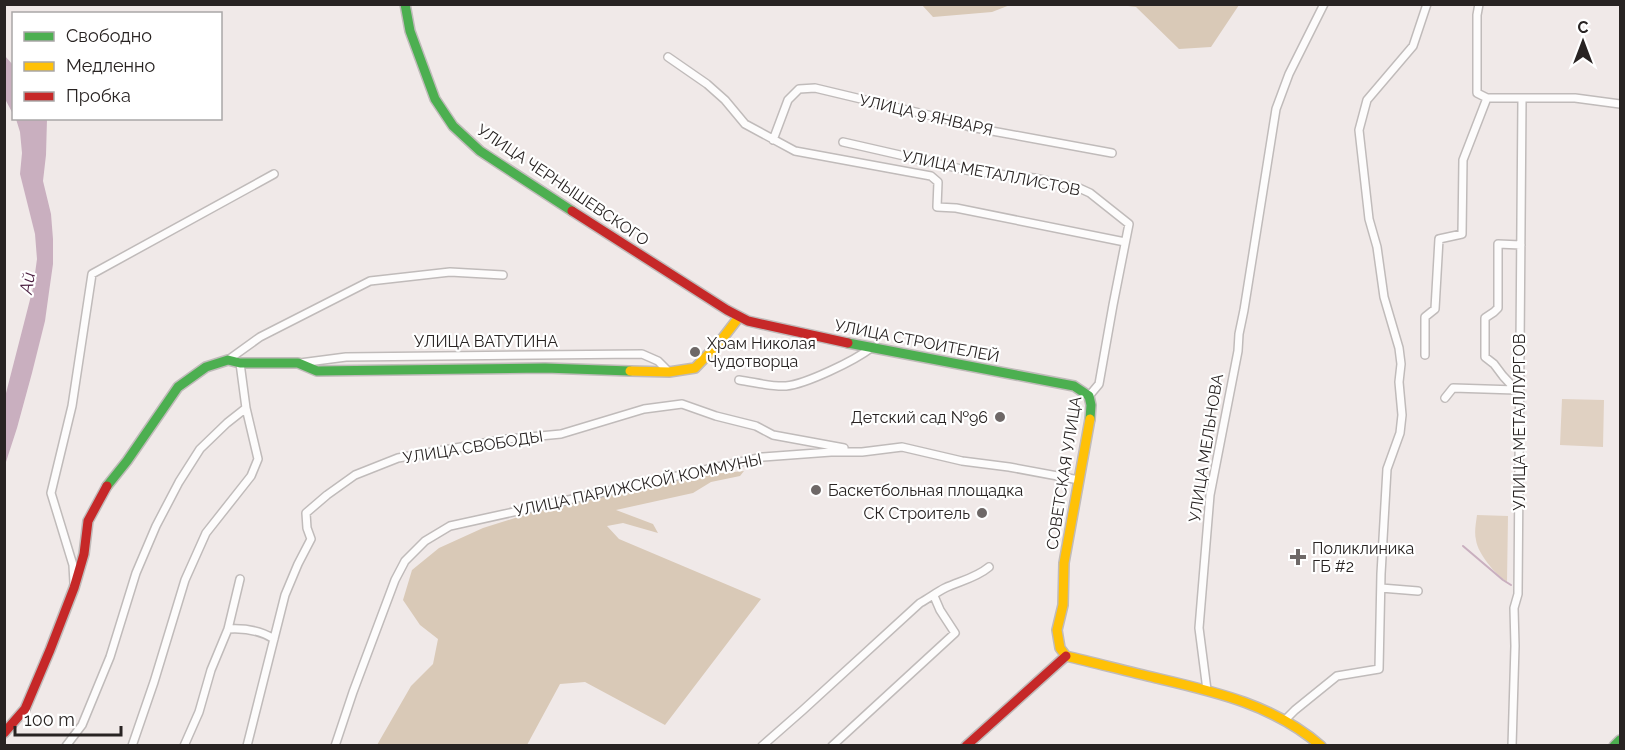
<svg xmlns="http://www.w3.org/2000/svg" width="1625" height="750" font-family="Raleway,sans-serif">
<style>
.green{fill:#e0d1c2}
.forest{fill:#d9c9b7}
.water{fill:#c9afbf}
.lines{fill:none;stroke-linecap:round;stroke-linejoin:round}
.stream{stroke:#c9afbf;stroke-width:2}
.street-casing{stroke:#c0bbba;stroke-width:10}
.fast-casing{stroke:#c0bbba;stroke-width:12}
.slow-casing{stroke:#c0bbba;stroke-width:12}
.jam-casing{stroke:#c0bbba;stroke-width:12}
.street{stroke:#fdfcfc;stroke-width:7}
.fast{stroke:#4caf50;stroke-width:9}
.slow{stroke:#ffc107;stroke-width:9}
.jam{stroke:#c62828;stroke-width:9}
.poi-dot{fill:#6e6867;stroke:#fff;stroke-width:2}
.labels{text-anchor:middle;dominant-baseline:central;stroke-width:4.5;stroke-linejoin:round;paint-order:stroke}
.street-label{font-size:16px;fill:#282322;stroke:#fff}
.poi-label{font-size:16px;fill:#282322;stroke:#fff;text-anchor:start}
.water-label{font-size:18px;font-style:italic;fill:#4b1f40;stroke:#fff}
</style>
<rect width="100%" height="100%" fill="#f0e9e8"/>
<path class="green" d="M1562,399L1604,400L1603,447L1560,445Z
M1477,515L1508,516L1507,582C1495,574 1478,554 1476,540C1474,532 1476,523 1477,515Z"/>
<path class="forest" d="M922,5H1010L992,12L933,17Z
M1120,5H1239L1211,47L1179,49L1136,7Z
M744,471L740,476L711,482L693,493L616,510L653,524L658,533L623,523L607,526L619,539L761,599L665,725L585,682L560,684L527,745H377L411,686L433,664L438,639L420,625L403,600L412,570L439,548L483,528L537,511L703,475Z"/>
<path class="water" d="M5,56L13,65V114L5,99Z
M16,119H47L46,155L43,181L51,214L53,239V264L49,292L45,321L32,373L17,428L5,465V397L33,288L37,259L35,234L20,174L22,153L20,132Z"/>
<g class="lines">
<path class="stream" d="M1463,546L1503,580L1511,585"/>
<g class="street-casing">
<path id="street" d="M1479,4L1477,15V93L1487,98H1575L1620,104
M668,57L707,84L725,100L745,124L795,151L931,176L938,182L937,207L956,208L1125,242
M773,140L788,100L799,89L815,88L949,120L970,127L1112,153
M843,142L970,171L1034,178L1079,188L1090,193L1129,224L1113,305L1099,384L1089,396
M1425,355V317L1435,309L1439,239L1462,234L1463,160L1487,98
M228,360L260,337L370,281L450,272L503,275
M300,363L346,357L642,354L658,361L669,372
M739,380C754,382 771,387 786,386C806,384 854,361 871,348
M1516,390L1503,376L1494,364L1485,357V318L1494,312L1498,308V244L1521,245
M1445,398L1453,388L1516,390
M74,583L73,565L51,493L72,406L92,274L274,174
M1381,588L1418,591
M228,629C244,628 260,630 274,639
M1207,690L1199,628L1210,495L1238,351L1239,334L1244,310L1276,109L1289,74L1324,4
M1286,719L1295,710L1337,676L1379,669L1381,574L1387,469L1400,433L1402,415L1399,382L1401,364L1399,348L1384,297L1377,247L1369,219L1359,130L1367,100L1413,46L1427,4
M66,746L82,725L110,657L136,573L156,526L179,482L200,449L227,423L246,408L240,363
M132,746L154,682L185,580L206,533L251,476L258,459L246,408
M184,746L199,712L211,670L228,629L240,579
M247,746L285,595L298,564L311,539L307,528L306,513L327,495L355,475L398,458L507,439L561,434L644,409L682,404L716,416L756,426L773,435L844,448
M335,746L353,692L395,580L405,561L425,541L450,526L763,457L831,452H862L902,447L962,461L1009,467L1079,480
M762,746L803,710L920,603C929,598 937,592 945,588C960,581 976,578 989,567
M832,746L955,633L940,610L934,596
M1512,746L1515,646L1514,608L1518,594L1522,99"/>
</g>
<g class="fast-casing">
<path id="fast" d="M405,4L410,31L435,99L453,126L480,151L572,211
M848,343L1074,386L1089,396L1091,405L1090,419
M107,486L127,461L178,387L206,367L228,360L240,363H298L317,371L545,368L630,371
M1614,746L1620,740"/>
</g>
<g class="slow-casing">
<path id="slow" d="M630,371L669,372L695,368L719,343L739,317
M1066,656L1060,648L1057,630L1063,605L1064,563L1090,419
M1066,656C1096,663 1126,671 1156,678C1216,692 1274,705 1321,746"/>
</g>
<g class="jam-casing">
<path id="jam" d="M572,211L727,310L748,321L848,343
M4,733L25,709L50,650L74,588L84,554L88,521L107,486
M966,746L1066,656"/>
</g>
<use href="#street" class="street"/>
<use href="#fast" class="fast"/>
<use href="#slow" class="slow"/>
<use href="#jam" class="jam"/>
</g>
<g class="poi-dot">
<circle cx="695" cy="352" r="6"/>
<circle cx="1000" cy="417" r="6"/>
<circle cx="816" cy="490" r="6"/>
<circle cx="982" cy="513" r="6"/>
<path d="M1295 548h6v6h6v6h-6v6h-6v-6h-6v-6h6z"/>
</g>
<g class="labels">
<g class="street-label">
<text transform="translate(926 115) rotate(13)">УЛИЦА 9 ЯНВАРЯ</text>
<text transform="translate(991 173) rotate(11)">УЛИЦА МЕТАЛЛИСТОВ</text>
<text transform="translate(563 185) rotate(34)">УЛИЦА ЧЕРНЫШЕВСКОГО</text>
<text x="486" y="341">УЛИЦА ВАТУТИНА</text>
<text transform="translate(917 341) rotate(11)">УЛИЦА СТРОИТЕЛЕЙ</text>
<text transform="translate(1519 422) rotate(-90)">УЛИЦА МЕТАЛЛУРГОВ</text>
<text transform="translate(473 447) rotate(-9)">УЛИЦА СВОБОДЫ</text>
<text transform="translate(1206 448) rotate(-81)">УЛИЦА МЕЛЬНОВА</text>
<text transform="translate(1064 473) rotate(-81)">СОВЕТСКАЯ УЛИЦА</text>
<text transform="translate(638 485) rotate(-12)">УЛИЦА ПАРИЖСКОЙ КОММУНЫ</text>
</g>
<g class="poi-label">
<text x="707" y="343">Храм Николая<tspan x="707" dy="18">Чудотворца</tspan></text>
<text x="988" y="417" text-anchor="end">Детский сад №96</text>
<text x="828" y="490">Баскетбольная площадка</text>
<text x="970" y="513" text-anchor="end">СК Строитель</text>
<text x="1312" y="548">Поликлиника<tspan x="1312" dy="18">ГБ #2</tspan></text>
</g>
<g class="water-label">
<text transform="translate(27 283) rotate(-81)">Ай</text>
</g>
</g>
<rect width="1625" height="750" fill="none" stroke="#282322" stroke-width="12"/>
<rect x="12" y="12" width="210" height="108" fill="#ffffff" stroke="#a9a7a7" stroke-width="1.5"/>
<rect x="24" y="32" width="30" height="9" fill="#4caf50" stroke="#a9a7a7" stroke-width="1.5"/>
<text x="66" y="42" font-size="18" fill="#282322">Свободно</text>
<rect x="24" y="62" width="30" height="9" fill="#ffc107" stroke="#a9a7a7" stroke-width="1.5"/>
<text x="66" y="72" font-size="18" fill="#282322">Медленно</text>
<rect x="24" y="92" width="30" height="9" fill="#c62828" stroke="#a9a7a7" stroke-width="1.5"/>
<text x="66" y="102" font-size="18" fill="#282322">Пробка</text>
<g transform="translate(1583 42)" stroke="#ffffff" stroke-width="4.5" paint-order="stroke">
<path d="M0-4.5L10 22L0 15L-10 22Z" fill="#282322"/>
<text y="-9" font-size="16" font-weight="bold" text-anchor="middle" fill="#282322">С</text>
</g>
<path d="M15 726v9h106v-9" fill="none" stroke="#282322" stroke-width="3"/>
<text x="24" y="726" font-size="18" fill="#282322" stroke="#ffffff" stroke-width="4.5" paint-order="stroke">100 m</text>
</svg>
